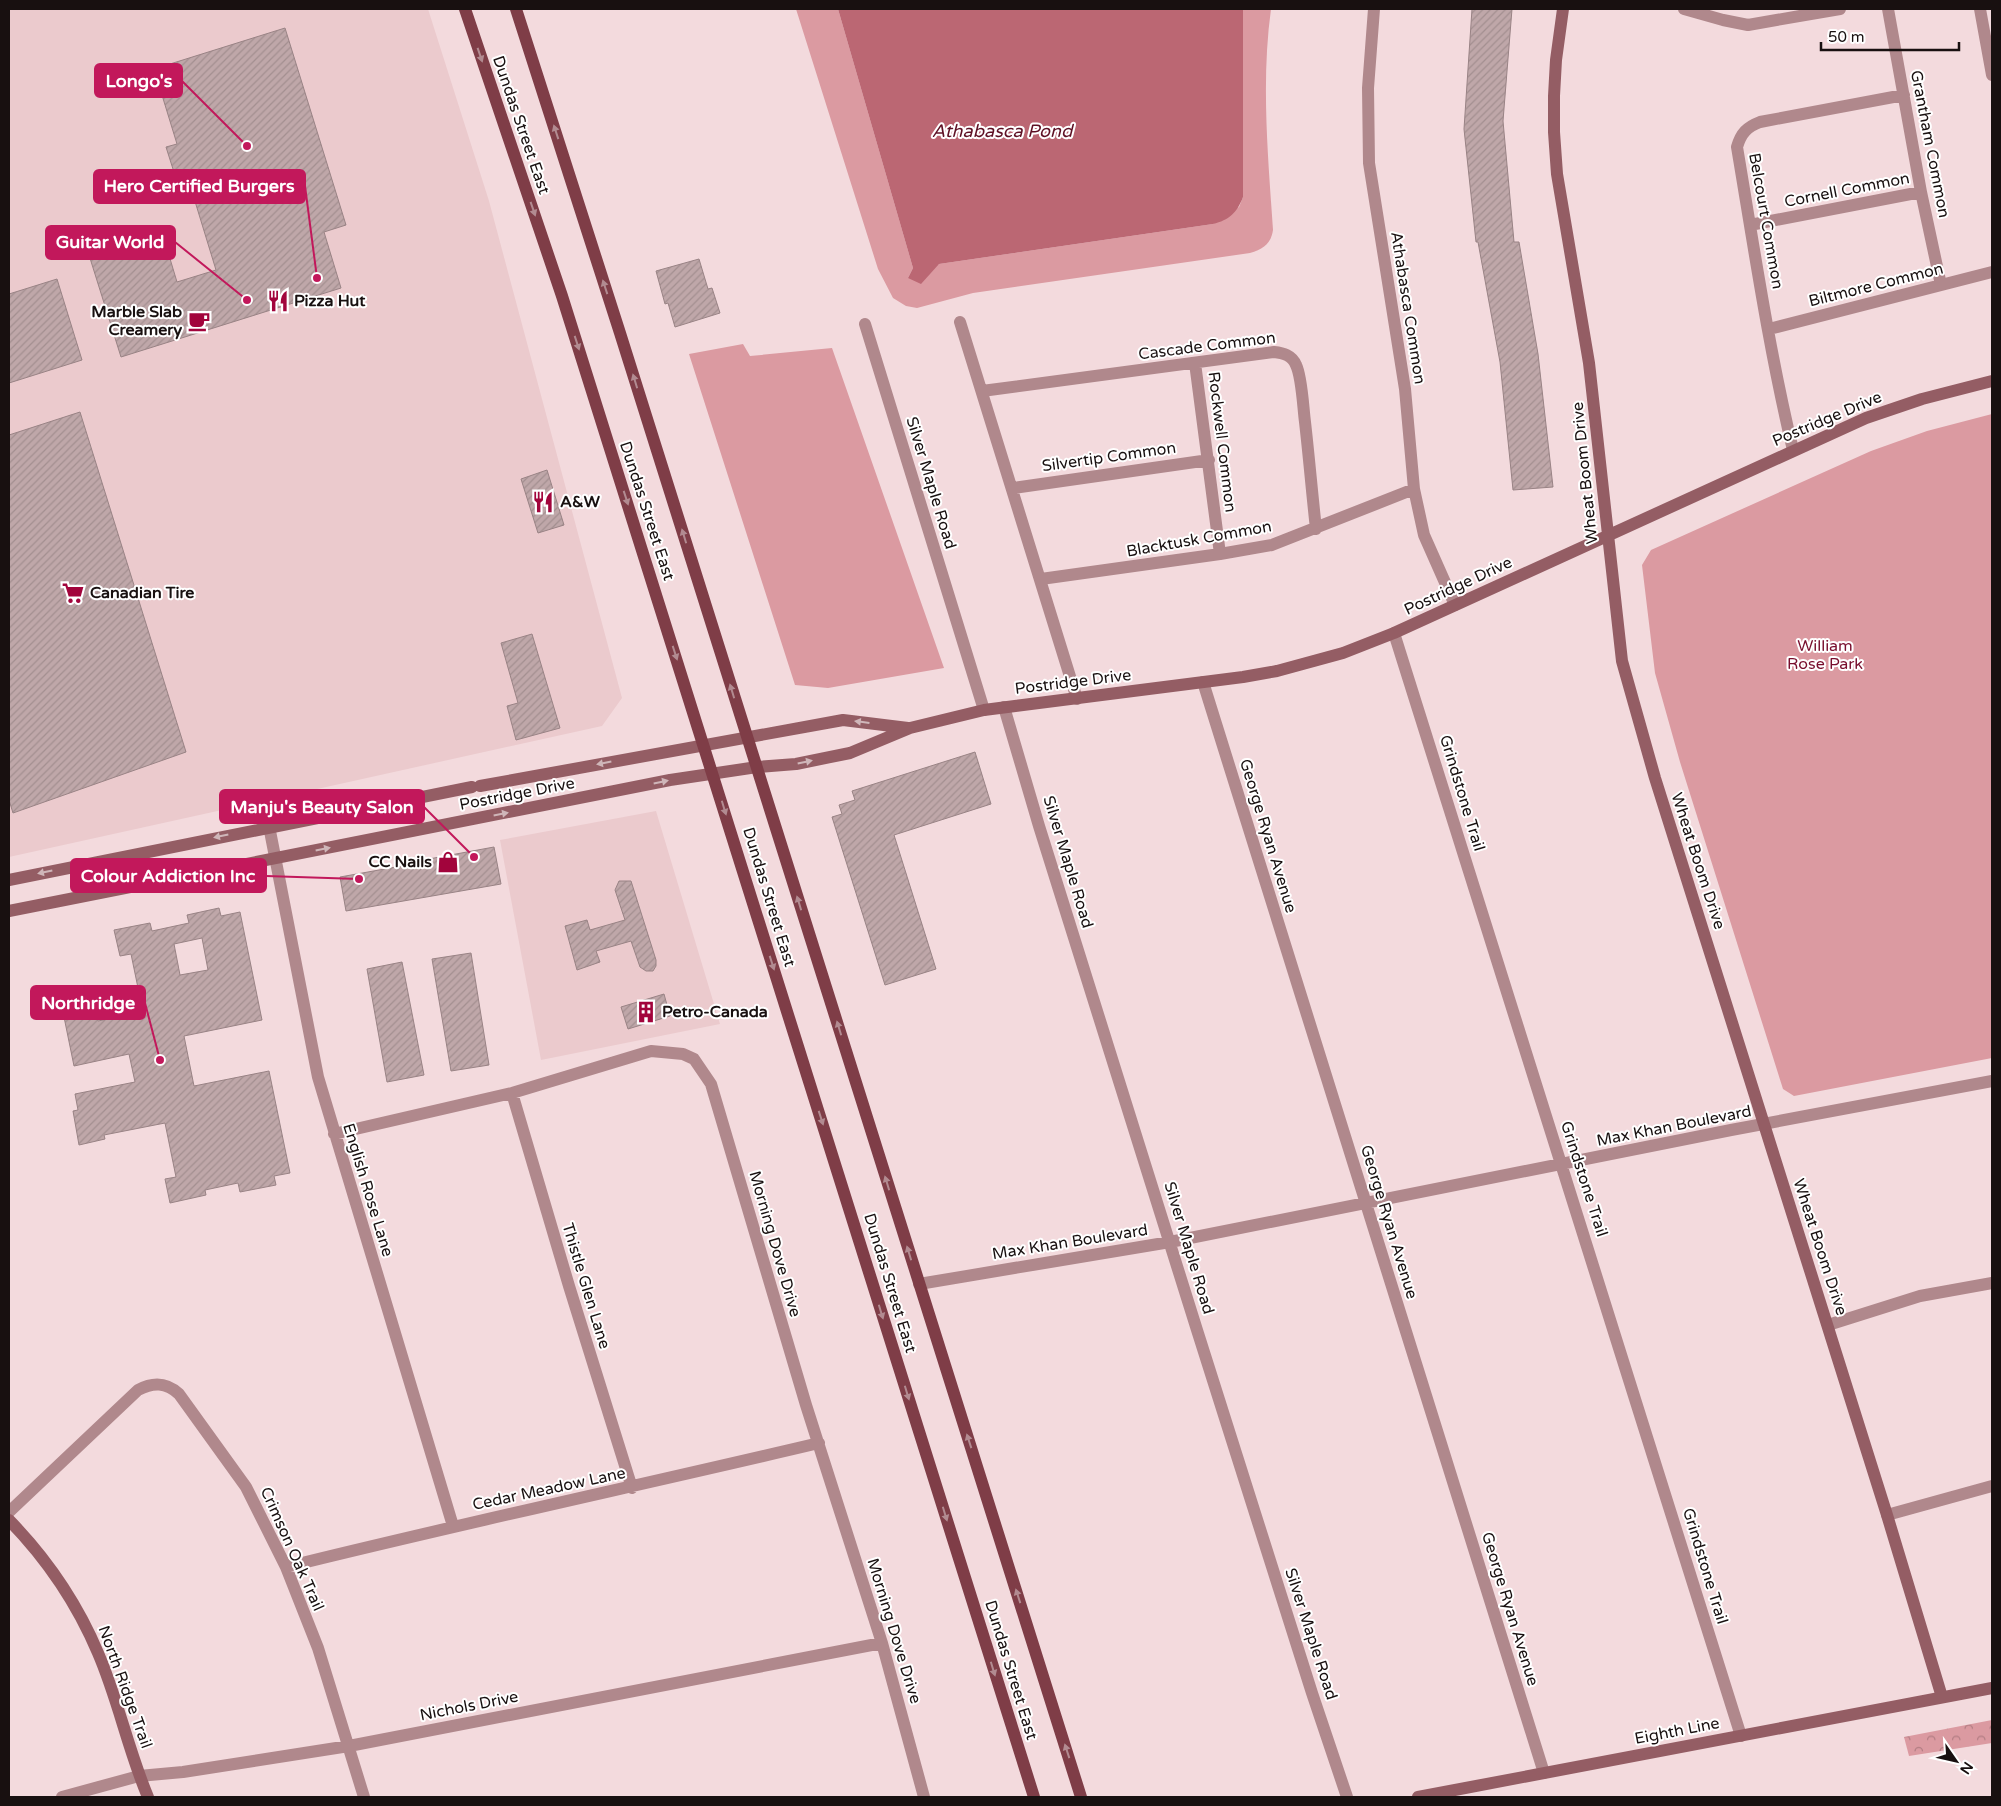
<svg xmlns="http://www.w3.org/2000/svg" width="2001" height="1806" font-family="'Varela Round',sans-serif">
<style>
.built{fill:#ebcacd}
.green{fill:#db9aa1}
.forest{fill:url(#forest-crowns)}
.water{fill:#bb6773}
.building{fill:url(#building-hatch);stroke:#998385;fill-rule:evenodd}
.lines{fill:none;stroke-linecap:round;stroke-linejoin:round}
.street{stroke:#b0888c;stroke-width:12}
.secondary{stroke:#945d64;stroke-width:12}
.primary{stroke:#7f3d47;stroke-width:12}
.oneway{fill:#b28b91}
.oneway2{fill:#cfb6b9}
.labels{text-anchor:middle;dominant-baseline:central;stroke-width:4;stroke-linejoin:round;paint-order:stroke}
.street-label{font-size:16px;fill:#181010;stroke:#fff}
.poi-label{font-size:16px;font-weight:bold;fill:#181010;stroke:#fff;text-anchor:start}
.park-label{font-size:16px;fill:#780e2d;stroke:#fff}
.water-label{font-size:18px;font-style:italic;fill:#5e1024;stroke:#fff}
.leader{fill:none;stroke:#c2185b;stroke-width:2}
.callout-dot{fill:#c2185b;stroke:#fff;stroke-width:2}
.callout{fill:#c2185b;stroke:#c2185b;stroke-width:2}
.callout-label{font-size:18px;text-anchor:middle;font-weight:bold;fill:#fff}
</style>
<defs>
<pattern id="forest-crowns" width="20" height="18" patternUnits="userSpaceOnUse" patternTransform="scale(1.25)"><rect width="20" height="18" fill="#db9aa1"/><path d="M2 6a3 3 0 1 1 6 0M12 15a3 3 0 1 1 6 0" fill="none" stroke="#b17c82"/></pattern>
<pattern id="building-hatch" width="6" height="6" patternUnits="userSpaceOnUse" patternTransform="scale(1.25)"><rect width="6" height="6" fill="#bfa7a9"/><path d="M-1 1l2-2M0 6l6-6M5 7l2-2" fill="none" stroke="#a38f90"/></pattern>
</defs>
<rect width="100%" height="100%" fill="#f3dadd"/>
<path class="built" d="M9,9H428L489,201L622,698L602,726L9,857Z
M656,811L720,1024L541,1060L500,840Z"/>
<path class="green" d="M796,9H838L913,268L908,278L939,264L1213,224L1239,207L1243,197V9H1271C1261,82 1268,156 1273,230C1271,244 1263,249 1250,253L973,293L917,308L906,306L893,298L878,269Z
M743,344L750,356L832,348L944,668L828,688L795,685L689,354Z
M1992,414V1058L1794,1096L1783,1089L1680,762L1655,673L1642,565L1651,550L1871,451L1927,431Z"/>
<path class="forest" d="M1992,1720V1743L1909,1756L1904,1737Z"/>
<path class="water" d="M838,9H1243V197C1237,213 1229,220 1213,224L939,264L921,284L908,278L913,268Z"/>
<path class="building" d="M1472,9H1512L1503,121L1514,242H1519L1538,354L1553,487L1513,490L1500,362L1478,242H1476L1464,129Z
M285,28L346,225L324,232L341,288L121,357L89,255L127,243L130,253L165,242L177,282L216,270L190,185L179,188L166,147L177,144L154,69Z
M699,259L708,289L712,288L720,313L675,327L668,303L665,304L656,271Z
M57,279L82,360L9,383V294Z
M80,412L186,752L13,813L9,800V435Z
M547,470L564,525L538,533L521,479Z
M532,634L560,728L516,740L507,706L518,703L501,643Z
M975,752L991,804L894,835L936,969L885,985L832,817L842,814L839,805L855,800L852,791Z
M494,847L501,884L346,911L340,877L418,863V861Z
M619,881H631L656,960V966L653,971H646L640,967L631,941L596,951L600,962L577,970L565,926L587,920L590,930L625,920L615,890Z
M219,908L221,916L240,912L262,1020L184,1036L194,1086L269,1071L290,1173L274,1176L276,1185L240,1192L238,1183L205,1190L206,1195L170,1203L165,1179L176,1177L165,1123L104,1135L105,1139L79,1145L73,1111L78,1110L75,1094L135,1082L129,1054L74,1066L64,1017L96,1011L98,1021L143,1012L131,954L120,956L114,930L150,923L152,931L189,923L187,915ZM202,938L208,970L180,975L174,944Z
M471,953L489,1065L451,1071L432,959Z
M402,962L424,1075L387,1082L367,969Z
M664,994L670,1016L628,1029L621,1007Z"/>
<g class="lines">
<path class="street" d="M1374,9L1368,88L1369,163L1405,389L1414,489L1424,535L1455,605
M1684,9L1723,20L1748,25L1840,9
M1888,9L1921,192L1941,285
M1980,9L1992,75
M1750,225L1921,192
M960,322L1077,699
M865,324L984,710
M1769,329L1992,272
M1195,363L1220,554
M982,391L1274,352C1283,353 1292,355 1296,365C1302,377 1303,407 1305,422C1309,457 1312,493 1316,529
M1793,450C1769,350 1754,248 1737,147C1741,133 1747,127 1760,122L1904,95
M1013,488L1209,460
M1041,579L1220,554L1272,545L1414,489
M1394,633L1741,1736
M1203,682L1544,1773
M1004,707L1039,826L1197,1330L1312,1693L1347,1797
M269,826L318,1077L453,1526
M512,1093L569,1286L632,1488
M334,1134L512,1093L651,1051L683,1054L694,1059L711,1084L806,1405L882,1643L924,1797
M919,1284L1170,1242L1731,1130L1992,1081
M1828,1325L1920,1296L1992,1283
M9,1512L138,1390C153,1382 166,1382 179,1394L246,1487L286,1567L318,1648L364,1797
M1887,1515L1992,1486
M286,1567C463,1523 641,1485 819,1443
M62,1797L139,1776L183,1772L349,1746L882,1643"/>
<path class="secondary" d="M1563,9L1556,60L1554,96V132L1557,174L1589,363L1622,661L1655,778L1887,1515L1942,1697
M480,786L843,720L908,728
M9,880L472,787
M9,911L670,780L757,767L796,764L850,753L910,728L984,710L1243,677L1277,671L1343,653L1394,633L1866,418L1922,399L1992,381
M9,1520C47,1559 77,1603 98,1653C118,1699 128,1750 148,1797
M1418,1797L1992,1688"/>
<path class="primary" d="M465,9L562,296L1034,1797
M516,9L620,333L1081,1797"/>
</g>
<defs><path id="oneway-solid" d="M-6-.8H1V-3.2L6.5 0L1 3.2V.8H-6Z" transform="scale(1.25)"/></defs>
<g class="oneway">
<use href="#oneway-solid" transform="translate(480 55) rotate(71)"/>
<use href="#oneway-solid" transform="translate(556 132) rotate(-108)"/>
<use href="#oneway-solid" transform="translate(533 209) rotate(71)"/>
<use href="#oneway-solid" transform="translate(605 287) rotate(-108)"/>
<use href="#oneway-solid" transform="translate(577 343) rotate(72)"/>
<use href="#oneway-solid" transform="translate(635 381) rotate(-107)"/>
<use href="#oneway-solid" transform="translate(626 498) rotate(72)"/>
<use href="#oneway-solid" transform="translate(684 536) rotate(-107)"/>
<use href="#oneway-solid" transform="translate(675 653) rotate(72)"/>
<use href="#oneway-solid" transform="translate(732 691) rotate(-107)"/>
<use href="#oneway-solid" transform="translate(724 808) rotate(73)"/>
<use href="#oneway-solid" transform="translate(799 903) rotate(-107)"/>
<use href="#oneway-solid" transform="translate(772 963) rotate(72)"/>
<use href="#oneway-solid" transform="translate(839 1028) rotate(-107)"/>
<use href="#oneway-solid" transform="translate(821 1118) rotate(72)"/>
<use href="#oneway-solid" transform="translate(887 1183) rotate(-107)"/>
<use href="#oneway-solid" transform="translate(909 1253) rotate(-107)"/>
<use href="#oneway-solid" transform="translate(881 1312) rotate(73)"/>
<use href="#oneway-solid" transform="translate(907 1393) rotate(73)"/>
<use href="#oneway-solid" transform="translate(969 1441) rotate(-108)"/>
<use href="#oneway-solid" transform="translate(945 1514) rotate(73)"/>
<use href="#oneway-solid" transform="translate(1018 1596) rotate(-108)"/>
<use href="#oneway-solid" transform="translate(993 1669) rotate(73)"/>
<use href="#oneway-solid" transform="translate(1067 1751) rotate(-108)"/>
</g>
<g class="oneway2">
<use href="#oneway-solid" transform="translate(862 722) rotate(-173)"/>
<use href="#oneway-solid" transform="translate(805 762) rotate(-12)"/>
<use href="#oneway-solid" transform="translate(604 763) rotate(169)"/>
<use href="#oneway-solid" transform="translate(661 782) rotate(-12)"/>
<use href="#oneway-solid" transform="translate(501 814) rotate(-11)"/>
<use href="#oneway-solid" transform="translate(221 836) rotate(168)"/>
<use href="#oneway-solid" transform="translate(323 849) rotate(-11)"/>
<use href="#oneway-solid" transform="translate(45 872) rotate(168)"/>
</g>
<defs>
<g id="restaurant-bare" transform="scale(1.725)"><path d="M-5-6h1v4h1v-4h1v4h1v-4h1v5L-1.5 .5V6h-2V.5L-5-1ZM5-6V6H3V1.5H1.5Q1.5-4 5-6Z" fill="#a2043c" stroke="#fff" stroke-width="2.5" paint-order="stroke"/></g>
<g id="cafe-bare" transform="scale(1.725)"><path d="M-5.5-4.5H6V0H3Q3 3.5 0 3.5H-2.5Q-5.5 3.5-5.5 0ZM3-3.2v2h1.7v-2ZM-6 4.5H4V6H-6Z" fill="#a2043c" stroke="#fff" stroke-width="2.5" paint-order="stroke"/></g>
<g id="supermarket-bare" transform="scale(1.725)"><path d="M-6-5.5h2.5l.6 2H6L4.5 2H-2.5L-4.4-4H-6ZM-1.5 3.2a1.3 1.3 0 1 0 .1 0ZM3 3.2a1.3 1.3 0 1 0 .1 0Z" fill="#a2043c" stroke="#fff" stroke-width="2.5" paint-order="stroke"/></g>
<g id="shop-bare" transform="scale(1.725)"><path d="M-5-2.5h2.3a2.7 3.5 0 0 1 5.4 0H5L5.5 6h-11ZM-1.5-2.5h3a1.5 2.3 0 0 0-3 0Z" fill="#a2043c" stroke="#fff" stroke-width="2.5" paint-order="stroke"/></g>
<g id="building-bare" transform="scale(1.725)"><path d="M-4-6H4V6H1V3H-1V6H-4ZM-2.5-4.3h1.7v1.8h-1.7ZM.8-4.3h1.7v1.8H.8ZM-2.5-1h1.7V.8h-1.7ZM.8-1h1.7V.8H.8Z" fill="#a2043c" stroke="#fff" stroke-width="2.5" paint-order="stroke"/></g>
</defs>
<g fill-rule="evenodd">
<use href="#restaurant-bare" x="278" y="301"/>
<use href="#cafe-bare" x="199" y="321"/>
<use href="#restaurant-bare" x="543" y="502"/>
<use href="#supermarket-bare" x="73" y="593"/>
<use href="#shop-bare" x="448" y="862"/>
<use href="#building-bare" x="646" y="1012"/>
</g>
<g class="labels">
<g class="street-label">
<text transform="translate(521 125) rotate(71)">Dundas Street East</text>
<text transform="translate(1930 144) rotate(79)">Grantham Common</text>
<text transform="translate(1847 190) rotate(-11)">Cornell Common</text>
<text transform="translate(1766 221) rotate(80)">Belcourt Common</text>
<text transform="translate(1876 285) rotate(-14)">Biltmore Common</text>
<text transform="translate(1408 308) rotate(81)">Athabasca Common</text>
<text transform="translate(1207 346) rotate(-7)">Cascade Common</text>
<text transform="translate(1827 419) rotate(-23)">Postridge Drive</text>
<text transform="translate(1222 442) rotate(83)">Rockwell Common</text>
<text transform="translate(1109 457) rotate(-8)">Silvertip Common</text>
<text transform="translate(1585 473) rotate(-96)">Wheat Boom Drive</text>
<text transform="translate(931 483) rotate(73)">Silver Maple Road</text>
<text transform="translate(647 511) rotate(72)">Dundas Street East</text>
<text transform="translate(1199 539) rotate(-10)">Blacktusk Common</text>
<text transform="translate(1458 586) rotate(-25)">Postridge Drive</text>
<text transform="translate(1073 682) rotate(-7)">Postridge Drive</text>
<text transform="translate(1462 793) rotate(73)">Grindstone Trail</text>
<text transform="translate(517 794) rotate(-11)">Postridge Drive</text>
<text transform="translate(1268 836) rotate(73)">George Ryan Avenue</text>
<text transform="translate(1698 861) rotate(72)">Wheat Boom Drive</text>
<text transform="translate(1068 862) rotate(73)">Silver Maple Road</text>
<text transform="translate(769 897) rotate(73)">Dundas Street East</text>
<text transform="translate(1674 1126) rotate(-11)">Max Khan Boulevard</text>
<text transform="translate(1584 1179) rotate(72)">Grindstone Trail</text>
<text transform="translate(368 1190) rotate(73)">English Rose Lane</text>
<text transform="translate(1389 1222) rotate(73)">George Ryan Avenue</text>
<text transform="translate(1070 1242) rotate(-9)">Max Khan Boulevard</text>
<text transform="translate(775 1244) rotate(74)">Morning Dove Drive</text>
<text transform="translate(1820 1247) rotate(72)">Wheat Boom Drive</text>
<text transform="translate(1189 1248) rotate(73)">Silver Maple Road</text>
<text transform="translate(890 1283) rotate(73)">Dundas Street East</text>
<text transform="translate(586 1286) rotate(73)">Thistle Glen Lane</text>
<text transform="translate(549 1489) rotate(-12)">Cedar Meadow Lane</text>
<text transform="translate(292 1549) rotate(66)">Crimson Oak Trail</text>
<text transform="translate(1705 1566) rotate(73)">Grindstone Trail</text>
<text transform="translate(1510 1609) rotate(73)">George Ryan Avenue</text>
<text transform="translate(894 1631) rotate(73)">Morning Dove Drive</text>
<text transform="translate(1311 1634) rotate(72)">Silver Maple Road</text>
<text transform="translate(1011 1670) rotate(73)">Dundas Street East</text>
<text transform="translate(125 1687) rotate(70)">North Ridge Trail</text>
<text transform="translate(469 1706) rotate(-11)">Nichols Drive</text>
<text transform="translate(1677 1731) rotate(-11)">Eighth Line</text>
</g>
<g class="poi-label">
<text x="294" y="301">Pizza Hut</text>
<text x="182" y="312" text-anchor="end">Marble Slab<tspan x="182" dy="18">Creamery</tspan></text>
<text x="560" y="502">A&amp;W</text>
<text x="90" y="593">Canadian Tire</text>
<text x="432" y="862" text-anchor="end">CC Nails</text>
<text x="662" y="1012">Petro-Canada</text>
</g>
<g class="park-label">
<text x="1825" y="646">William<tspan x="1825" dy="18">Rose Park</tspan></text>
</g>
<g class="water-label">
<text x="1002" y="131">Athabasca Pond</text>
</g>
</g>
<path class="leader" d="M247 146L182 81M317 278L305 186M247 300L175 242M474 857L424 807M359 879L266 876M160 1060L145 1003"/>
<g class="callout-dot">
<circle cx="247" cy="146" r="5"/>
<circle cx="317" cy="278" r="5"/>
<circle cx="247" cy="300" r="5"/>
<circle cx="474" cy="857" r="5"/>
<circle cx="359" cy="879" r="5"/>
<circle cx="160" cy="1060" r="5"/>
</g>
<g class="callout">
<rect x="95" y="64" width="87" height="33" rx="5"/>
<rect x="94" y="170" width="211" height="33" rx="5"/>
<rect x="46" y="226" width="129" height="33" rx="5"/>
<rect x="220" y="790" width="204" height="33" rx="5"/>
<rect x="71" y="859" width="195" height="33" rx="5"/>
<rect x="31" y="986" width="114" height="33" rx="5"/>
</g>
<g class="callout-label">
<text x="139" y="87">Longo's</text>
<text x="199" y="192">Hero Certified Burgers</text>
<text x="110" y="248">Guitar World</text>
<text x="322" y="813">Manju's Beauty Salon</text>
<text x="168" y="882">Colour Addiction Inc</text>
<text x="88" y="1009">Northridge</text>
</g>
<rect width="2001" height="1806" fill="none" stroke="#181010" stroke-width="20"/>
<g transform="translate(1956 1761) rotate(124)" stroke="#ffffff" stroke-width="4" paint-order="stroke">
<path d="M0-4L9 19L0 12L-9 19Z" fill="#181010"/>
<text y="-8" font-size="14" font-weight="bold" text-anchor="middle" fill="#181010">N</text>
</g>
<path d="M1821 42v8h138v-8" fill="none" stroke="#181010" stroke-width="2.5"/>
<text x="1828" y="42" font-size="15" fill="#181010" stroke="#ffffff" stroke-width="4" paint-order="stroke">50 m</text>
</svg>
